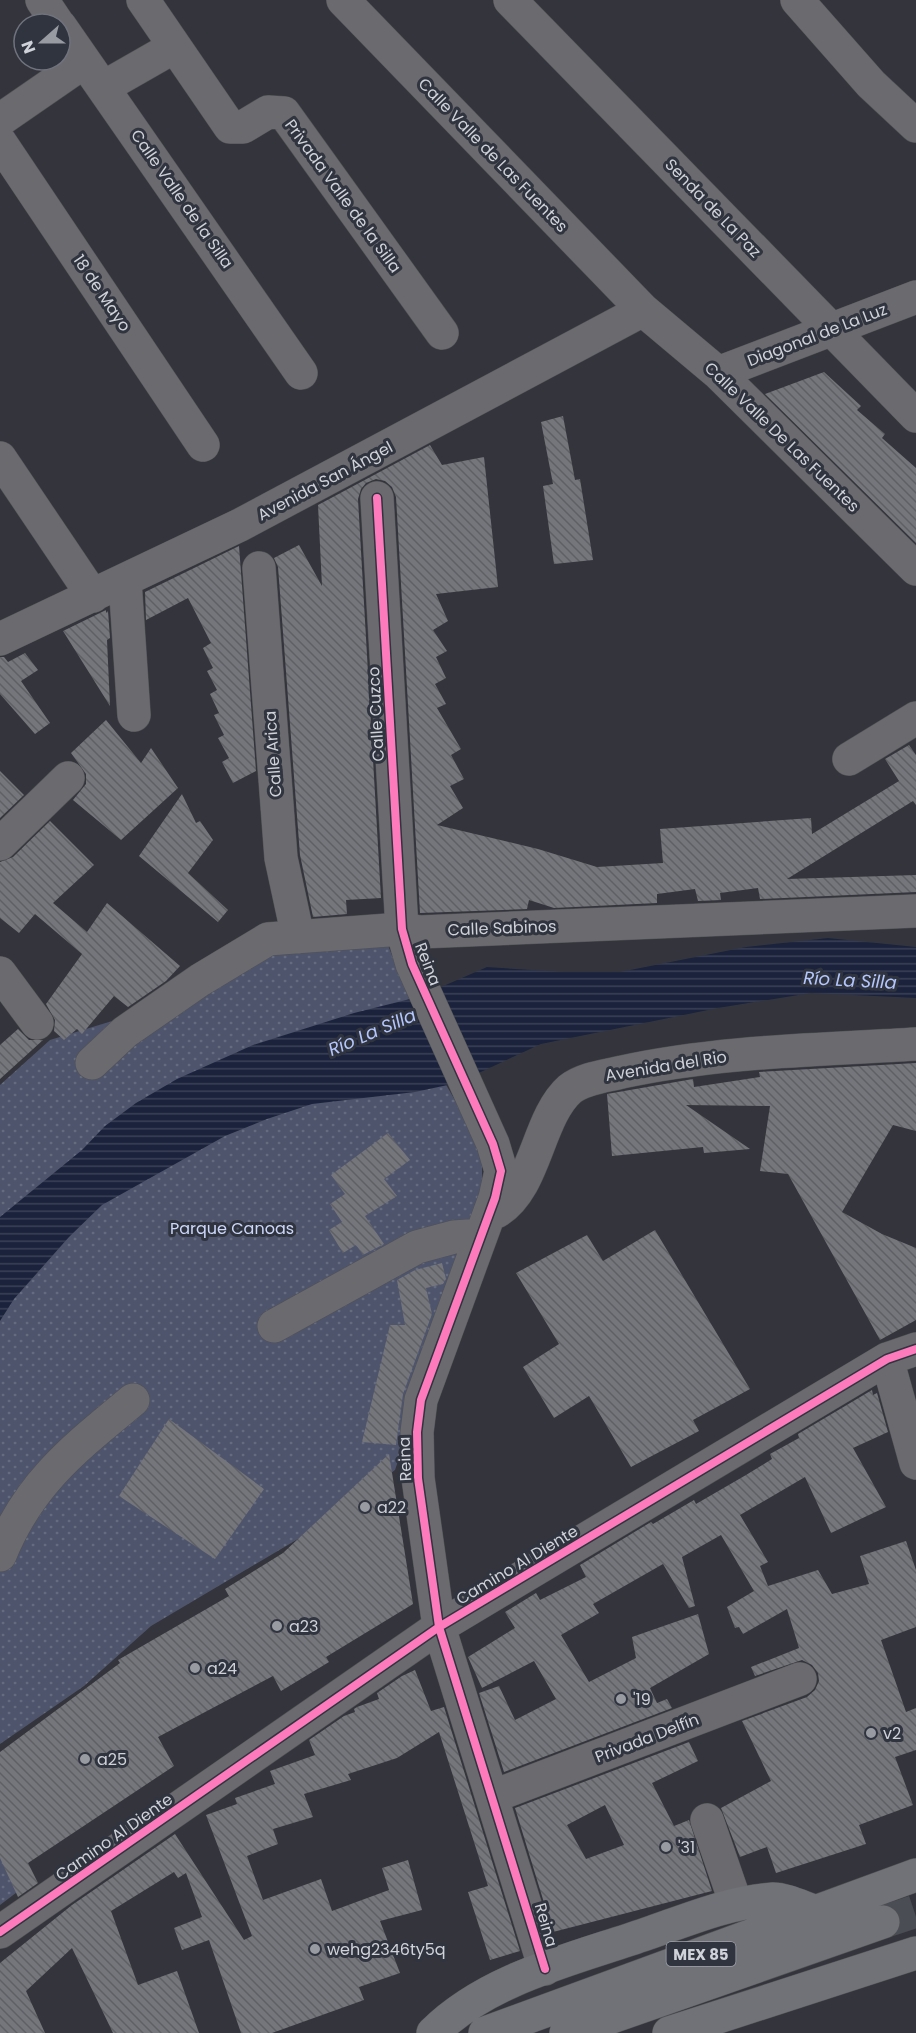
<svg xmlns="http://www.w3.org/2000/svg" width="916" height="2033" font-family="Poppins,sans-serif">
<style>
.park{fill:url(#park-dots)}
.water{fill:url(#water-rules)}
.building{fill:url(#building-back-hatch);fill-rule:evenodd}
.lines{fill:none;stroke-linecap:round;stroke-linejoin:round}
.highway-tunnel{stroke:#4b4d54;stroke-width:33;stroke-dasharray:33 16;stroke-linecap:butt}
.minor-casing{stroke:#515257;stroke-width:34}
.highway-casing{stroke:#515257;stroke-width:34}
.minor{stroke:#6b6b6f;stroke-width:33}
.highway{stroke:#717278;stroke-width:33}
.cycleway-casing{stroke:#30343f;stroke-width:11}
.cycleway{stroke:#fd7abc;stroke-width:8}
.poi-dot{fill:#999ba2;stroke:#30343f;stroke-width:2}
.labels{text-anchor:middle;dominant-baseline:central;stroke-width:6;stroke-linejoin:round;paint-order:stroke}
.shield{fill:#30343f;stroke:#a0a3ab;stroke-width:1.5}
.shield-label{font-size:15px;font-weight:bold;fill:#d0d2d9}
.street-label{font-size:16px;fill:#d0d2d9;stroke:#30343f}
.park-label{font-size:16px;fill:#ccd7fa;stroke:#30343f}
.poi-label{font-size:16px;fill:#d0d2d9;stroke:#30343f;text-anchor:start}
.water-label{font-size:18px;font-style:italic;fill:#b4c6fe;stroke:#30343f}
</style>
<defs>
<pattern id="park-dots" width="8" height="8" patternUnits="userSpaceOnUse" patternTransform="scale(1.5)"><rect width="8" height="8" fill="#4e546b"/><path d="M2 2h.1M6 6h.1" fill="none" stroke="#666c80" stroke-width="1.8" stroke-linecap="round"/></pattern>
<pattern id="water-rules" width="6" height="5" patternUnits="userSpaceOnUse" patternTransform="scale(1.5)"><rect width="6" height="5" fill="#1b223b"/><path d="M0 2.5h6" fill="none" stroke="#3b4157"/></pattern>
<pattern id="building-back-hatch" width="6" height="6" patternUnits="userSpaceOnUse" patternTransform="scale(1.5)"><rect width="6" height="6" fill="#75767c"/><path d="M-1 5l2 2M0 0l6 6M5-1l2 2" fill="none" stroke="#5f6064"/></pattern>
</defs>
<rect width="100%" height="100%" fill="#34353c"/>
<path class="park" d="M387,943L445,1083L466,1119L482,1160V1192L468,1251L395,1470L298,1539L151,1626L84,1686L0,1744V1085L50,1040L145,1011L275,948Z
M0,1822L29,1883L0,1905Z"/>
<path class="water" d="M828,938L916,947V998L811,993L718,1008L541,1044L457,1083L415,1092L312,1104L267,1119L225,1136L102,1205L69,1237L14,1299L0,1321V1217L82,1150L105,1126L136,1103L177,1079L253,1045L354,1013L418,997L487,967L563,972H620L746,947Z"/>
<path class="building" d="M824,372L861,406L857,410L885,434L882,438L916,468V543L765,394Z
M563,416L575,480L580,479L593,560L554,564L543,486L553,484L541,422Z
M430,445L442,465L484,457L498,587L436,594L448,621L433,630L447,651L436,657L446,678L435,684L446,704L437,708L461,749L451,755L464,779L450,786L463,808L437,825L538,849L597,867L663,863L660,829L811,818L812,834L899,781L885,759L909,745L916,755V805L913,801L787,879L916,875V892L760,899L758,888L720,893L721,900L698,901L695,889L657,894V903L554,908L529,900L527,909L420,913L396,497L392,487L385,481L376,479L366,483L361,489L358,499L381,898L346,900L347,914L313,917L300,855L278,567L274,558L299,545L322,586L318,505Z
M239,546L256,771L233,783L222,762L229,758L218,738L224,735L214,715L219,713L210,694L217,690L207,671L213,668L203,648L211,643L188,598L146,620L145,592Z
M106,610V613L108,611L110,638L107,640L110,706L63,631Z
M25,653L38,670L21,681L50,723L35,734L0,694V657H4L8,662Z
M106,720L141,763L151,748L178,788L121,840L73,800L86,784V774L71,753Z
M0,771L24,795L0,818Z
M182,794L196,823L200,821L213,840L188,873L228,910L218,922L139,856Z
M50,821L94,865L53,903L87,932L107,903L180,966L166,981L128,1007L114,996L82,1034L77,1029L64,1040L54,1031L55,1020L46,1004L82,954L35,914L19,933L0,918V862L13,857Z
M18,1029L29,1040H43L0,1079V1045Z
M916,1063V1131L893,1125L842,1212L882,1234L916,1248V1320L880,1340L788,1174L760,1171L770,1106L686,1105L750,1149L704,1153L703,1147L612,1156L607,1094L693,1079L694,1087L760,1077L759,1072Z
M388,1133L410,1160L384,1179L397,1196L365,1216L384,1244L363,1255L356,1245L343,1253L329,1230L342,1222L330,1204L345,1194L331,1175Z
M655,1230L750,1389L693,1420L699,1431L631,1467L589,1396L554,1418L523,1367L559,1344L516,1273L587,1235L603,1261Z
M442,1263L446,1279L443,1284L426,1288L432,1314L403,1394L396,1445L362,1442L390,1325H405L397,1280L415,1270Z
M872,1390L873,1395L877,1393L888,1432L853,1448L886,1507L831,1533L805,1477L740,1515L768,1562L760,1566L768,1586L818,1570L832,1594L869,1584L860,1556L906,1541L916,1570V1627L881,1640L906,1712L916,1708V1750L895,1757L913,1805L859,1825L866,1844L776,1873L767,1847L740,1857L721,1808L771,1781L742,1721L807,1697L815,1690L819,1681L818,1673L812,1665L802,1660L755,1676L751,1667L799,1648L787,1609L743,1634L739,1627L735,1628L727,1607L754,1591L721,1535L682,1557L695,1606L689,1608L663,1564L593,1604L599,1613L561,1635L589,1682L636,1658L632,1637L698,1614L709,1654L650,1688L657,1703L667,1699L672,1708L504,1772L479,1693L499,1686L515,1720L556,1699L534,1661L482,1688L468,1657L515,1628L505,1612L536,1593L540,1600L586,1577L580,1565L651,1522L653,1524L694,1500L696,1504L746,1475L772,1459L770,1454L799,1438L798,1434Z
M169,1419L264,1489L215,1559L119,1496Z
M389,1454L413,1604L326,1657L329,1662L281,1691L273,1676L158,1737L174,1766L28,1863L38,1883L18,1897L0,1858V1752L120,1663L118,1660L229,1596L225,1589L283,1553Z
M415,1670L431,1711L444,1707L520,1951L490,1960L468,1892L488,1886L439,1732L397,1758L348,1774L351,1780L304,1794L313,1817L273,1829L278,1844L247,1856L263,1900L321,1879L332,1911L389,1890L382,1868L408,1860L422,1910L380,1921L400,1973L359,1987L364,2000L272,2033H241L209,1940L182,1950L174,1928L202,1917L186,1873L178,1878L174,1872L111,1911L138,1985L177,1971L199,2033H113L72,1948L26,1991L45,2033H0V1963L72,1905L175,1834L244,1940L252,1936L206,1815L237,1804L235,1798L275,1784L270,1771L315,1755L309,1740L344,1716L355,1712L354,1709L357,1707L379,1699L377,1693L402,1676Z
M689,1742L698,1761L652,1783L674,1826L689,1820L712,1891L553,1932L515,1808ZM605,1805L624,1845L586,1859L567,1825Z"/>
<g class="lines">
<path class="highway-tunnel" d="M883,1922L916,1911"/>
<g class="minor-casing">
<path id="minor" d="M42,0L58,24
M143,0L230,127H243L268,112L284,113L442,333
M343,0L643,310L718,373L916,569
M510,0L916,416
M797,0L871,84L916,126
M60,26L301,373
M104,87L174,47
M0,120L84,62
M0,142L203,445
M718,373L916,297
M0,458L93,596
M377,498L402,929L412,964L493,1144L501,1171L495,1198L421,1400L417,1432L418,1478L439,1627L545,1969
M259,568L281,858L298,937
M125,581L134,715
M0,639L240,525L643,310
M849,759L916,718
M0,844L68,778
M0,973L37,1023
M92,1063L125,1032L200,980L268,939L402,929L420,932L916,911
M496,1212C536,1189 537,1118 570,1089C584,1078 606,1076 622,1072C718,1051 818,1050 916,1044
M274,1326L417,1247L454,1237L481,1235
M887,1359L916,1463
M0,1555C29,1483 75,1448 133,1400
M494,1796L800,1679
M707,1820L736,1904
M0,1932L439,1627L887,1359L916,1349"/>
</g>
<g class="highway-casing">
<path id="highway" d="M433,2033C488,1978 574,1959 646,1934C687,1920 729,1902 773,1899C786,1899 804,1908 817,1912
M485,2033L916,1875
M566,2033L883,1922
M669,2033L916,1953"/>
</g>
<use href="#minor" class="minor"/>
<use href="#highway" class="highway"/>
<g class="cycleway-casing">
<path id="cycleway" d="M377,498L402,929L412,964L493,1144L501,1171L495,1198L421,1400L417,1432L418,1478L439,1627L545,1969
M0,1932L439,1627L887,1359L916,1349"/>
</g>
<use href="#cycleway" class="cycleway"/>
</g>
<g class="poi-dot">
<circle cx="365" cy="1507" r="6"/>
<circle cx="277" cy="1626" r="6"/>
<circle cx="195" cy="1668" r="6"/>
<circle cx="621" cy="1699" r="6"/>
<circle cx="871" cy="1733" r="6"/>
<circle cx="85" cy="1759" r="6"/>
<circle cx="666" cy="1847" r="6"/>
<circle cx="315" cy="1949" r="6"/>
</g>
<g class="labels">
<rect class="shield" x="666.5" y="1942" width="69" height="24" rx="4.5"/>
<g class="shield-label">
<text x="701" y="1954">MEX 85</text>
</g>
<g class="street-label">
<text transform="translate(493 155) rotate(46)">Calle Valle de Las Fuentes</text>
<text transform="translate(343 196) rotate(54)">Privada Valle de la Silla</text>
<text transform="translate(182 199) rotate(55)">Calle Valle de la Silla</text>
<text transform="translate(713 208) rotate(46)">Senda de La Paz</text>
<text transform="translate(102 293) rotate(56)">18 de Mayo</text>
<text transform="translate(817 335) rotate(-21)">Diagonal de La Luz</text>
<text transform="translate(782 437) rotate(44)">Calle Valle De Las Fuentes</text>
<text transform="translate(325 481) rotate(-28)">Avenida San Ángel</text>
<text transform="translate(376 714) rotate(-93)">Calle Cuzco</text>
<text transform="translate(273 754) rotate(-94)">Calle Arica</text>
<text transform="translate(502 928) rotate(-2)">Calle Sabinos</text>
<text transform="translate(428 964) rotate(69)">Reina</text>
<text transform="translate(666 1066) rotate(-9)">Avenida del Rio</text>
<text transform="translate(405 1459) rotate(-92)">Reina</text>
<text transform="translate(517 1565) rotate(-31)">Camino Al Diente</text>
<text transform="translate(647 1738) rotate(-21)">Privada Delfín</text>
<text transform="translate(114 1837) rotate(-35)">Camino Al Diente</text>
<text transform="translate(546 1925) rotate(74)">Reina</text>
</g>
<g class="park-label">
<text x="232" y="1228">Parque Canoas</text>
</g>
<g class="poi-label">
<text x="377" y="1507">a22</text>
<text x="289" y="1626">a23</text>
<text x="207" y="1668">a24</text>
<text x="633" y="1699">'19</text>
<text x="883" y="1733">v2</text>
<text x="97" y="1759">a25</text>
<text x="678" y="1847">'31</text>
<text x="327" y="1949">wehg2346ty5q</text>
</g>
<g class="water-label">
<text transform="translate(850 980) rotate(3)">Río La Silla</text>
<text transform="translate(372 1032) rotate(-23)">Río La Silla</text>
</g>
</g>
<g transform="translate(42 42) rotate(249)"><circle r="28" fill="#30343f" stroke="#70737d" stroke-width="1.5"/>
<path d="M0-4.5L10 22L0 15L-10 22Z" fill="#999ba2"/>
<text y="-9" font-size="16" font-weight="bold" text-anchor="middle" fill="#d0d2d9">N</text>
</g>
</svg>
